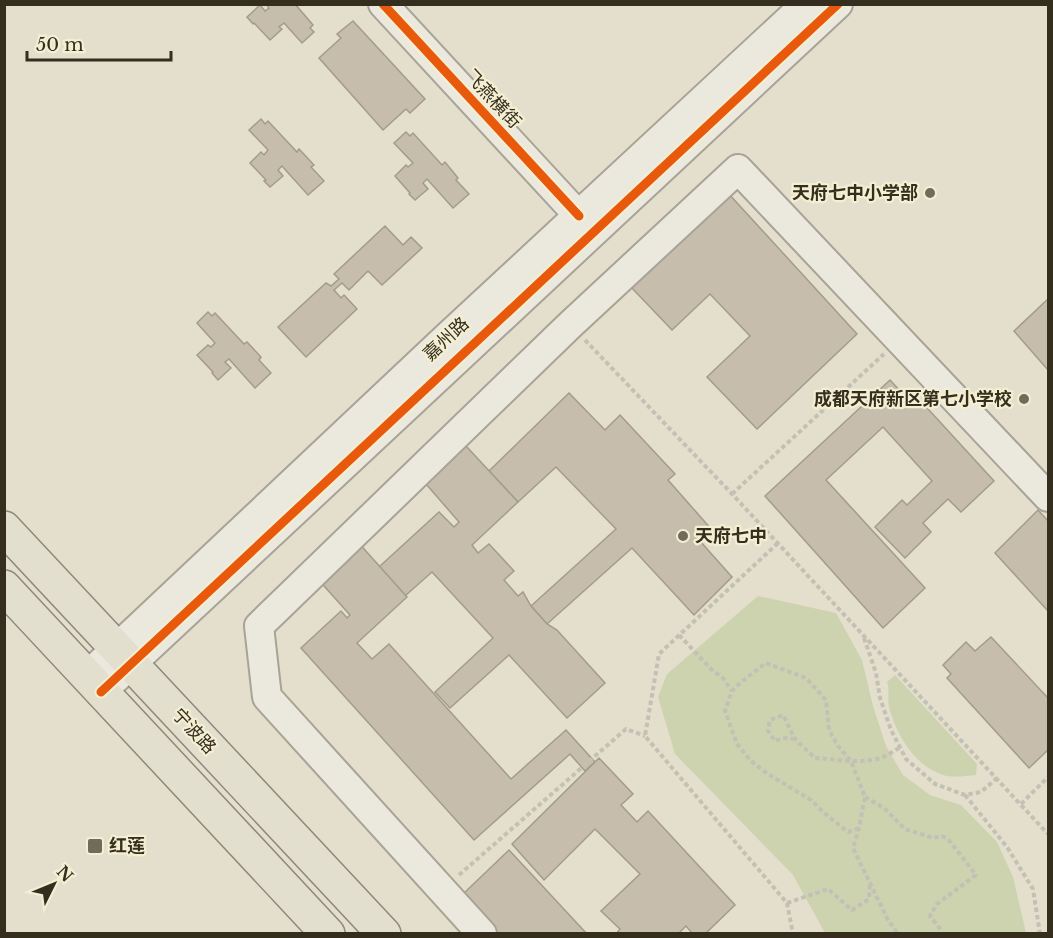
<svg xmlns="http://www.w3.org/2000/svg" width="1053" height="938" viewBox="0 0 1053 938" font-family="'Libre Baskerville','Noto Sans SC',serif">
	<style>
		.green { fill: #ced3af }
		.building { fill: #c6bdad; stroke: #a39b8c; stroke-width: 1.5 }
		.lines { fill: none; stroke-linecap: round; stroke-linejoin: round }
		.minor-casing { stroke: #a8a396; stroke-width: 32 }
		.major-casing { stroke: #8d897c; stroke-width: 36 }
		.path { stroke: #c3c0b5; stroke-width: 4; stroke-dasharray: 4.5 3; stroke-linecap: butt }
		.minor { stroke: #ebe9de; stroke-width: 28 }
		.major { stroke: #e2dfcf; stroke-width: 33 }
		.cycleway-casing { stroke: #f4eed2; stroke-width: 13 }
		.cycleway { stroke: #e8590c; stroke-width: 9 }
		.poi-dot { fill: #726b5b; stroke: #f4eed2; stroke-width: 2 }
		.labels { text-anchor: middle; stroke-width: 4.5; stroke-linejoin: round; paint-order: stroke }
		.street-label { font-size: 18px; fill: #352d1e; stroke: #f4eed2 }
		.poi-label { font-size: 18px; font-weight: bold; fill: #352d1e; stroke: #f4eed2; text-anchor: end }
	</style>
	<rect width="100%" height="100%" fill="#e3dfcc"/>
	<g class="green">
		<polygon points="758,596 836,613 862,660 873,706 886,746 903,775 930,795 961,805 997,842 1013,877 1026,933 825,933 793,875 675,754 658,697 667,674"/>
		<path d="M895,675L977,764L976,775C965,776 952,778 943,775C917,766 903,744 893,720C892,715 889,711 889,706C887,698 890,690 887,682Z"/>
	</g>
	<g class="building">
		<polygon points="266,4 295,4 313,25 310,28 314,32 302,43 284,23 279,27 282,29 270,40 254,23 253,24 247,17 260,5 265,11 269,8"/>
		<polygon points="353,21 425,99 410,113 406,109 383,130 319,58 341,38 337,34"/>
		<polygon points="261,119 265,124 268,121 297,152 299,149 314,165 311,167 324,181 308,195 282,166 278,170 283,176 270,187 264,181 266,180 250,163 261,152 264,155 268,150 249,130"/>
		<polygon points="406,132 410,136 413,133 442,165 445,162 458,178 456,180 469,194 453,208 427,179 423,183 428,189 415,200 409,194 410,193 395,176 406,165 408,167 413,163 394,143"/>
		<polygon points="728,193 857,334 757,429 707,377 750,336 710,294 672,330 630,286"/>
		<polygon points="385,226 403,245 411,237 422,248 382,285 368,271 349,290 342,283 334,290 341,298 344,295 357,309 306,357 278,327 326,283 331,286 339,279 334,274"/>
		<polygon points="1048,299 1048,370 1014,331"/>
		<polygon points="208,312 212,316 215,313 244,344 247,342 261,357 259,360 271,373 255,388 229,359 225,362 231,368 218,380 212,373 213,372 197,355 208,345 211,347 215,343 197,323"/>
		<polygon points="890,380 913,405 919,399 994,481 961,512 948,499 923,523 931,532 905,558 875,527 902,500 907,505 932,481 883,427 826,480 925,588 883,628 765,496"/>
		<polygon points="569,393 605,430 620,415 675,474 668,480 712,530 700,541 732,577 694,615 632,548 547,624 531,606 616,529 556,467 518,502 489,471"/>
		<polygon points="466,446 518,502 472,545 478,553 489,544 514,571 504,580 518,596 523,592 531,606 547,624 557,630 605,683 567,718 509,655 450,708 435,692 493,638 432,572 405,596 379,567 439,512 454,527 459,522 426,484"/>
		<polygon points="1038,510 1048,521 1048,611 995,553"/>
		<polygon points="356,540 407,597 357,643 372,659 389,644 511,779 566,730 595,762 585,771 570,754 474,840 301,648 341,611 347,618 350,615 316,577"/>
		<polygon points="991,637 1048,698 1048,750 1029,768 947,678 951,674 943,665 966,642 975,651"/>
		<polygon points="599,758 633,794 621,805 637,822 648,811 735,905 705,934 693,934 686,926 678,934 616,934 620,929 601,911 640,874 595,829 544,880 512,844"/>
		<polygon points="509,850 587,934 496,934 461,896"/>
	</g>
	<g class="lines">
		<defs>
			<g id="minor">
				<polyline points="383,4 579,216"/>
				<polyline points="87,676 446,338 806,4"/>
				<polyline points="101,692 838,4"/>
				<polyline points="482,934 267,697 259,626 570,325 738,169 1048,497"/>
			</g>
			<g id="major">
				<polyline points="4,528 384,934"/>
				<polyline points="4,587 328,934"/>
			</g>
		</defs>
		<use href="#minor" class="minor-casing"/>
		<use href="#major" class="major-casing"/>
		<g class="path">
			<polyline points="585,340 732,494 1048,834"/>
			<polyline points="732,494 884,354"/>
			<polyline points="778,543 659,654 645,736 787,903 793,934"/>
			<polyline points="679,635 712,670 723,678 732,691"/>
			<polyline points="864,638 876,673 880,698 891,730 906,759 935,784 965,795 981,792 997,778"/>
			<path d="M795,739L783,738L775,741L768,731L770,720L783,715C787,722 790,730 794,737C797,742 810,753 815,758C837,759 862,765 883,757C889,755 894,750 900,748"/>
			<polyline points="965,795 1007,847 1033,889 1040,934"/>
			<polyline points="865,797 884,808 905,829 933,838 942,836 948,839 976,875 937,904 930,916 941,930 942,934"/>
			<polyline points="1021,804 1048,777"/>
			<polyline points="859,828 848,832 823,812 811,800 768,774 751,761 737,744 725,711 732,691 740,683 766,663 806,678 826,700 829,730 838,746 851,761 865,797 859,828 853,848 887,918 898,934"/>
			<polyline points="459,875 626,729 645,736"/>
			<polyline points="787,903 828,889 852,910 869,899 870,883"/>
		</g>
		<use href="#minor" class="minor"/>
		<use href="#major" class="major"/>
		<defs>
			<g id="cycleway">
				<polyline points="383,4 579,216"/>
				<polyline points="101,692 838,4"/>
			</g>
		</defs>
		<use href="#cycleway" class="cycleway-casing"/>
		<use href="#cycleway" class="cycleway"/>
	</g>
	<g class="poi-dot">
		<circle cx="930" cy="193" r="6"/>
		<circle cx="1024" cy="399" r="6"/>
		<circle cx="683" cy="536" r="6"/>
		<rect x="87" y="838" width="16" height="16" rx="3"/>
	</g>
	<g class="labels">
		<g class="street-label">
			<text transform="translate(493 99) rotate(47)" y="6">飞燕横街</text>
			<text transform="translate(446 339) rotate(-43)" y="6">嘉州路</text>
			<text transform="translate(194 731) rotate(47)" y="6">宁波路</text>
		</g>
		<g class="poi-label">
			<text x="918" y="199">天府七中小学部</text>
			<text x="1012" y="405">成都天府新区第七小学校</text>
			<text x="695" y="542" text-anchor="start">天府七中</text>
			<text x="109" y="852" text-anchor="start">红莲</text>
		</g>
	</g>
	<rect width="1053" height="938" fill="none" stroke="#352d1e" stroke-width="12"/>
	<g transform="translate(54 884) rotate(47)" stroke="#f4eed2" stroke-width="4.5" paint-order="stroke">
	<path d="M0-4.5L10 22L0 15L-10 22Z" fill="#352d1e"/>
	<text y="-9" font-size="16" font-weight="bold" text-anchor="middle" fill="#352d1e">N</text>
	</g>
	<path d="M27 51v9h144v-9" fill="none" stroke="#352d1e" stroke-width="3"/>
	<text x="36" y="51" font-size="18" fill="#352d1e" stroke="#f4eed2" stroke-width="4.5" paint-order="stroke">50 m</text>
</svg>
